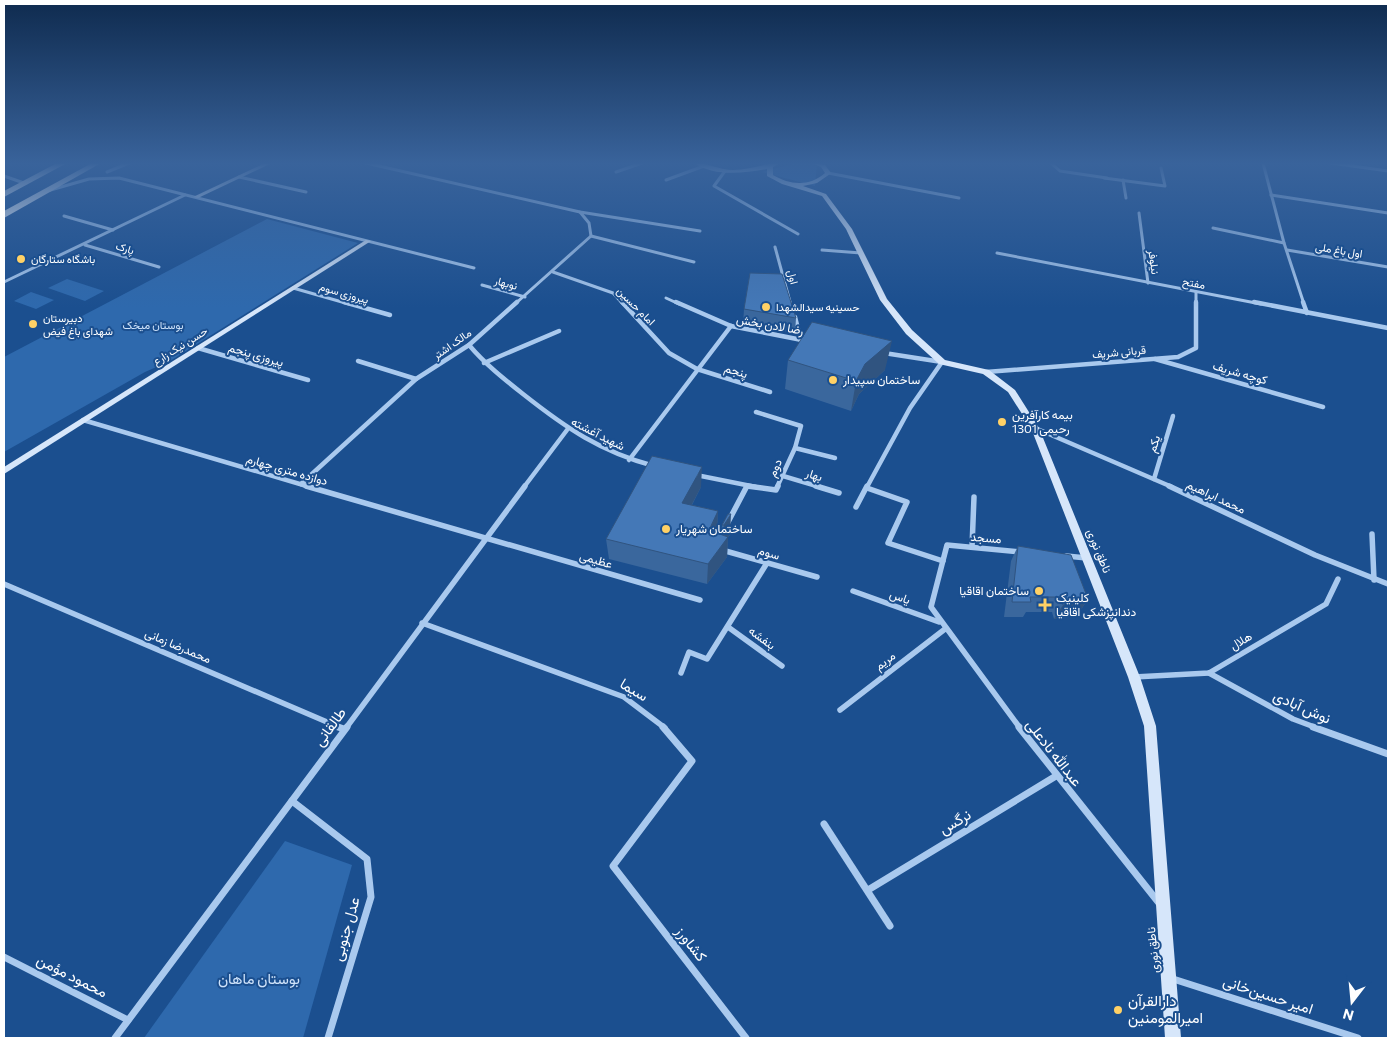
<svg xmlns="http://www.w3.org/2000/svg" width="1392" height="1042" viewBox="0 0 1392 1042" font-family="Commissioner,Vazirmatn,sans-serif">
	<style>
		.green { fill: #2e69ad }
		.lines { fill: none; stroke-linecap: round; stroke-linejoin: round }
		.street-far3 { stroke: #a9c9ee; stroke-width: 3 }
		.street-far2 { stroke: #a9c9ee; stroke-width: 4.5 }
		.street-far1 { stroke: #a9c9ee; stroke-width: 5.5 }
		.street { stroke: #a9c9ee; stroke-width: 7 }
		.secondary { fill: #d6e6fa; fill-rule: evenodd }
		.highway { fill: #fff; fill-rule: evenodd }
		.wall { fill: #3a679d }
		.shaded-wall { fill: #305480 }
		.building { fill: #4478b7; stroke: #305480 }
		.poi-dot { fill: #ffd166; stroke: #1b4f8f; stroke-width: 2 }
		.labels { text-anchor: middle; stroke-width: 4; stroke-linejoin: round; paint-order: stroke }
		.far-street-label { font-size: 11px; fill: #fff; stroke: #1b4f8f }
		.far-poi-label { font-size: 11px; fill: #fff; stroke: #1b4f8f; text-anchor: start }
		.far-park-label { font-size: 11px; fill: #cfe3fa; stroke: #1b4f8f }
		.street-label { font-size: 12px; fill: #fff; stroke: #1b4f8f }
		.poi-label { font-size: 12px; fill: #fff; stroke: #1b4f8f; text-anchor: start }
		.near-street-label { font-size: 15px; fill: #fff; stroke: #1b4f8f }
		.near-park-label { font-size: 15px; fill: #cfe3fa; stroke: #1b4f8f }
		.near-poi-label { font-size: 15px; fill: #fff; stroke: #1b4f8f; text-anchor: start }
	</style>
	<rect width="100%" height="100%" fill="#1b4f8f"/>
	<g class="green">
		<polygon points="796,163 817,163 815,186 762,172"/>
		<polygon points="267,219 358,243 170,361 145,372 4,452 4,357"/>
		<polygon points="67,279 104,291 85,301 48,288"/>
		<polygon points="31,292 54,300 36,309 14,301"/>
		<polygon points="285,841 352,865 303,1038 144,1038"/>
	</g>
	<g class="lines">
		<g class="street-far3">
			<polyline points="366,163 580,212 700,231"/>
			<polyline points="1051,163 1060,171 1107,178"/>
			<polyline points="1263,163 1284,243 1304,304"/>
			<polyline points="1331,163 1388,171"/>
			<polyline points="725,171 714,186 798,234"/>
			<polyline points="107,172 129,163"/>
			<polyline points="616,172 642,163"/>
			<polyline points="828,173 959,198"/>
			<polyline points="4,176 24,183"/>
			<polyline points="239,177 306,192"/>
			<polyline points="1104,178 1165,186 1161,168"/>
			<polyline points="666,180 704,166"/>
			<polyline points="1123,180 1126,198"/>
			<polyline points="47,191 89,179 119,178 474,268"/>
			<polyline points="1271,195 1388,213"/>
			<polyline points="1139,213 1148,283"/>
			<polyline points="64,216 113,230"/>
			<polyline points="1213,228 1284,243"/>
			<polyline points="591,236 694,262"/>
			<polyline points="85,245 159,267"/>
			<polyline points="775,247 790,302"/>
			<polyline points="822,250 861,253"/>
			<polyline points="1287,250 1388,267"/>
			<polyline points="997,253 1261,304"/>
			<polyline points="553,272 613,293 623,304"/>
			<polyline points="4,282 185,195"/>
			<polyline points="482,285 525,297"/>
			<polyline points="293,288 349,304"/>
			<polyline points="1196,292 1196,304"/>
			<polyline points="666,298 679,304"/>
			<polyline points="515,304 591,236 589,223 580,212"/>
		</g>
		<g class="street-far2">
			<polyline points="344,302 390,315"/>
			<polyline points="622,302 669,353 697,369 770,392"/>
			<polyline points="676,302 731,326 807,341"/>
			<polyline points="1254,302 1388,328"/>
			<polyline points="1303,302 1307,313"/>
			<polyline points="795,317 801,341"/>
			<path d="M469,345C485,364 504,379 523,394C566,428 601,452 654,466"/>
			<polyline points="198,348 308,380"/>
			<polyline points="1155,359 1323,407"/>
			<polyline points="358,361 416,379"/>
			<polyline points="484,363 559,331"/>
			<polyline points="986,372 1178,357 1196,348 1196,302"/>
			<polyline points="756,412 801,426 795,448 777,487"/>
			<polyline points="83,420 310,487"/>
			<polyline points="1035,428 1172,487"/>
			<polyline points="795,448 835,458"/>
			<polyline points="629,460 731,326"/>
			<polyline points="696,475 756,487"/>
			<polyline points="783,476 820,487"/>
			<polyline points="1154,479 1173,416"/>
			<polyline points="301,484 416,379 469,345 517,302"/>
			<polyline points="524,487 567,430"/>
			<polyline points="867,487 910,408 942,362 884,353"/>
		</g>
		<g class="street-far1">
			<polyline points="306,486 700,600"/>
			<polyline points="747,486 776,490 778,486"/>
			<polyline points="816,486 839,493"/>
			<polyline points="1169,486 1315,555 1388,584"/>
			<polyline points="867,488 907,502 888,543 943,561"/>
			<polyline points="856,507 867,486"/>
			<polyline points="727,524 747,486"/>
			<polyline points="1372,534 1374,580"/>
			<polyline points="972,547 974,497"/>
			<polyline points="722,550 817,577"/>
			<polyline points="1066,556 1087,558"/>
			<polyline points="4,584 341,728"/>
			<polyline points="853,591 939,622"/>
			<polyline points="422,623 624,697 665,728"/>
			<polyline points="728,627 782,666"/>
			<polyline points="681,673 689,652 707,659 767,563"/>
			<polyline points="1209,673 1293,719 1317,728"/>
			<polyline points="1134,677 1209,673 1326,604 1338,579"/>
			<polyline points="840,710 945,629"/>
			<polyline points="346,728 525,486"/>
			<polyline points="1020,728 931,607 947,545 1020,552"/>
		</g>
		<g class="street">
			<polyline points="338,727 344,729"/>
			<polyline points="663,727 692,761 613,866 746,1038"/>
			<polyline points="1019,727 1159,903"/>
			<polyline points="1313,727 1388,754"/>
			<polyline points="292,801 367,859 371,897 328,1038"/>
			<polyline points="824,824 890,926"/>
			<polyline points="868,890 1056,776"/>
			<polyline points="4,957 128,1020"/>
			<polyline points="1170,978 1358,1038"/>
			<polyline points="115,1038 347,727"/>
		</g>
		<g class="secondary">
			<polygon points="265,163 272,163 198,198 193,197"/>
			<path d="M694,163C705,162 720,170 733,170C749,170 765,163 780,163L773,167V175C790,185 809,187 825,173L821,167L812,163L825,165L831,173L830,174L817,183L803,186L826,194L852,229L887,299L912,330L945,360L989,370L1015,390L1039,428L1140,677L1156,726L1181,1038H1165L1144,726L1128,677L1031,428L1008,392L983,374L939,364L906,334L880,300L846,229L822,196L782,184L767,176V169C744,173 715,177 694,163Z"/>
			<polygon points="366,240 371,241 4,474 4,467"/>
		</g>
		<g class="highway">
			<polygon points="57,163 67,163 4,197 4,191"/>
			<polygon points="92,163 101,163 4,218 4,211"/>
		</g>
	</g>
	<g class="wall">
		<polygon points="744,309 796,318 795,333 743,324"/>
		<polygon points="788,360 885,370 859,394 851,411 785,389"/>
		<polygon points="701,487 692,505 718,511 717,533 721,534 722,525 728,514 730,535 728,537 727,557 707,584 609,559 606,539"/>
		<polygon points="1018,546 1088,599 1078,614 1054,619 1052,612 1026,612 1023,617 1004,617 1011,561"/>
	</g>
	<g class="shaded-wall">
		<polygon points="892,341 885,370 859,394 851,411 856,381 865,364"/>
		<polygon points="702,467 701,487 682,523 682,503"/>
		<polygon points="718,511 717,532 709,548 710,528"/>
		<polygon points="731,514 730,535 728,537 727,557 707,584 708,564 723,544 724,525"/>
		<polygon points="1088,599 1078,614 1054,619 1063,605"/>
	</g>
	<g class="building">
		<polygon points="750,273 782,274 796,318 744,309"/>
		<polygon points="812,322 892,341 865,364 856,381 788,360"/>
		<polygon points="652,456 702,467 682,503 718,511 710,528 711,531 728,537 708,564 606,539"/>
		<polygon points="728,514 731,514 724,525 722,525"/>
		<polygon points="1018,546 1071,555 1088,599 1063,605 1060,597 1030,597 1031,602 1012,602"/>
	</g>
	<linearGradient id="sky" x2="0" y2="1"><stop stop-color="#0f2b4f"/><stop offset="0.53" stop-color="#39639b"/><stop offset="1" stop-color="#39639b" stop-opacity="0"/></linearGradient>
	<rect width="1392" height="308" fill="url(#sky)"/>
	<g class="poi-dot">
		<circle cx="21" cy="259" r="5"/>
		<circle cx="766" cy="307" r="5"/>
		<circle cx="33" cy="324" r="5"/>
		<circle cx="833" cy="380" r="5"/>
		<circle cx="1002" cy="422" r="5"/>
		<circle cx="666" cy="529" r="5"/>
		<circle cx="1039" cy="591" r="5"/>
		<path d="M1042.5 597.5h5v5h5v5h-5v5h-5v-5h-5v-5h5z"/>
		<circle cx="1118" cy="1010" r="5"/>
	</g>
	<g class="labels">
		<g class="far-street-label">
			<text transform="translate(125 248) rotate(17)" y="4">پارک</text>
			<text transform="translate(1339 250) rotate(9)" y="4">اول باغ ملی</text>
			<text transform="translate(1154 262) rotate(82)" y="4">نیلوفر</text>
			<text transform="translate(793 277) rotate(75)" y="4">اول</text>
			<text transform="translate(506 283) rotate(15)" y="4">نوبهار</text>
			<text transform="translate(1194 283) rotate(11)" y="4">مفتح</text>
			<text transform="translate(344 293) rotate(16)" y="4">پیروزی سوم</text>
			<text transform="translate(636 306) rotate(45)" y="4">امام حسین</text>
			<text transform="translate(452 344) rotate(-35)" y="4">مالک اشتر</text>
			<text transform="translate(180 346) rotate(-32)" y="4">حسن نیک زارع</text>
			<text transform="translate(1119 352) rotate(-5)" y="4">قربانی شریف</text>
		</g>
		<g class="far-poi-label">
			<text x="31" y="263">باشگاه ستارگان</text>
			<text x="776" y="311">حسینیه سیدالشهدا</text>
			<text x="43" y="322">دبیرستان<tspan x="43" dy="13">شهدای باغ فیض</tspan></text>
		</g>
		<g class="far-park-label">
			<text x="153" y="329">بوستان میخک</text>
		</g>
		<g class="street-label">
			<text transform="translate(770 325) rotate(10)" y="4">رضا لادن بخش</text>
			<text transform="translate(256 355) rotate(16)" y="4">پیروزی پنجم</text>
			<text transform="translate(736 371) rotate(17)" y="4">پنجم</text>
			<text transform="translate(1240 373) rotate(16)" y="4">کوچه شریف</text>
			<text transform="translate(598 434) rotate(27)" y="4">شهید آغشته</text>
			<text transform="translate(1154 444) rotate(-73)" y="4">یکم</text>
			<text transform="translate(775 468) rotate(-66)" y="4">دوم</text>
			<text transform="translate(287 470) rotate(16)" y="4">دوازده متری چهارم</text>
			<text transform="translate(814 475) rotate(18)" y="4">بهار</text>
			<text transform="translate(1216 497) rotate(25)" y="4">محمد ابراهیم</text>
			<text transform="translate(986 538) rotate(5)" y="4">مسجد</text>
			<text transform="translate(1099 551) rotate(68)" y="4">ناطق نوری</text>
			<text transform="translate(769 553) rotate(16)" y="4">سوم</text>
			<text transform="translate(596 560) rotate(16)" y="4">عظیمی</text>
			<text transform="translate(900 597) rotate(20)" y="4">یاس</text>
			<text transform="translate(762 638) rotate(37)" y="4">بنفشه</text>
			<text transform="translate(1241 641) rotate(-30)" y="4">هلال</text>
			<text transform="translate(178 646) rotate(23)" y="4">محمدرضا زمانی</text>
			<text transform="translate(885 661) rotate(-38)" y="4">مریم</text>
			<text transform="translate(1153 950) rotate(-95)" y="4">ناطق نوری</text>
		</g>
		<g class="poi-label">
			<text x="843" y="384">ساختمان سپیدار</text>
			<text x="1012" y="419">بیمه کارآفرین<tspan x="1012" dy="14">1301 رحیمی</tspan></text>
			<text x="676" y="533">ساختمان شهریار</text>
			<text x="1029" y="595" text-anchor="end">ساختمان اقاقیا</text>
			<text x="1056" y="602">کلینیک<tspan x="1056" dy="14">دندانپزشکی اقاقیا</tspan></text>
		</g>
		<g class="near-street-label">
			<text transform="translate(634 690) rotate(31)" y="5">سیما</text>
			<text transform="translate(1302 707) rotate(24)" y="5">نوش آبادی</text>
			<text transform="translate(330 727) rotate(-54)" y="5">طالقانی</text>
			<text transform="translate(1054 753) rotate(52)" y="5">عبدالله نادعلی</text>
			<text transform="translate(955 822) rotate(-31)" y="5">نرگس</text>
			<text transform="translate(346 929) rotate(-74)" y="5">عدل جنوبی</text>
			<text transform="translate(691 944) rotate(52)" y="5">کشاورز</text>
			<text transform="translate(72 976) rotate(27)" y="5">محمود مؤمن</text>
			<text transform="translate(1268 995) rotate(18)" y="5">امیر حسین‌خانی</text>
		</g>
		<g class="near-park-label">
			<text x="259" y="984">بوستان ماهان</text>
		</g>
		<g class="near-poi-label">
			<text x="1128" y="1006">دارالقرآن<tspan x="1128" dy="17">امیرالمومنین</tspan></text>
		</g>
	</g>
	<rect width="1392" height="1042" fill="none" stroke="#ffffff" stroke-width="10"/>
	<g transform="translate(1352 1002) rotate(196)" stroke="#1b4f8f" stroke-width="4" paint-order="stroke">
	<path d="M0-4L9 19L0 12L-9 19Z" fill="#ffffff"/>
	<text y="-8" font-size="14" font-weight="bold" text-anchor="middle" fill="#ffffff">N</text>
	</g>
</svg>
